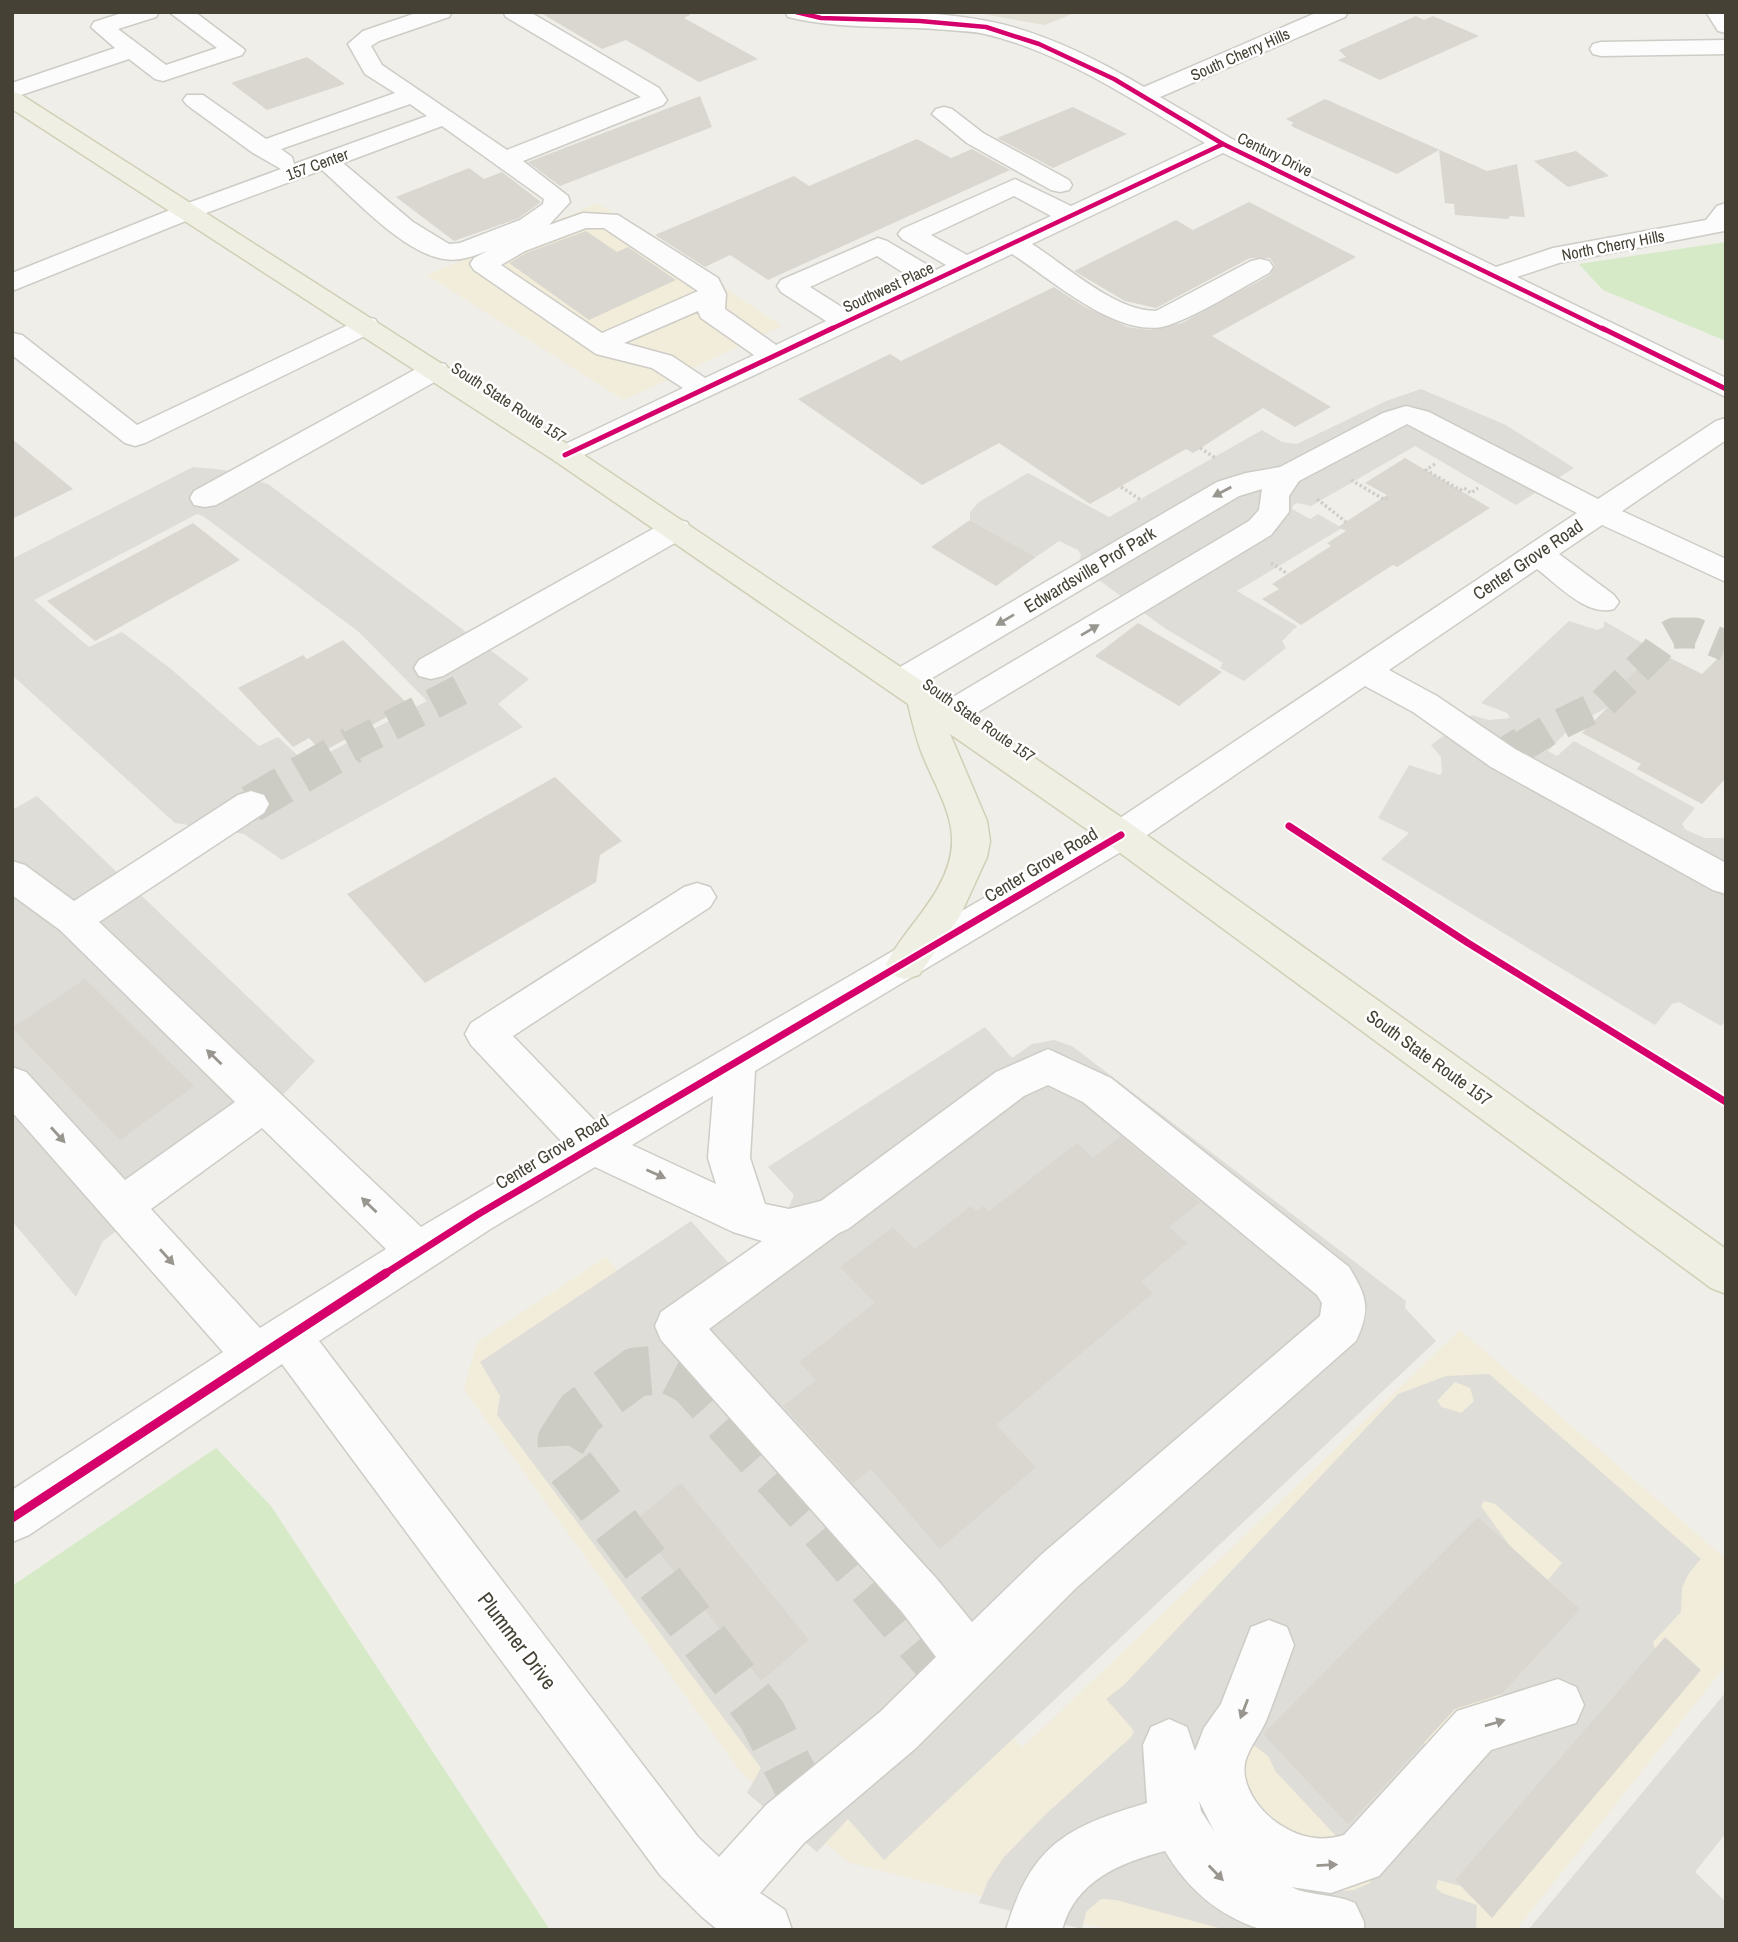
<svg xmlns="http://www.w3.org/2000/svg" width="1738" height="1942" viewBox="0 0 1738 1942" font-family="'Archivo Narrow',sans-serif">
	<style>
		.residential { fill: #e3e1d5 }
		.commercial { fill: #f2edda }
		.green { fill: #d6eac8 }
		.parking { fill: #deddd8; fill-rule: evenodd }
		.building { fill: #d9d7d0 }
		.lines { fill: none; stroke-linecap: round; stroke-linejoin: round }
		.minor-tunnel-far2 { stroke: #cdccc4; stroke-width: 31; stroke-dasharray: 31 16; stroke-linecap: butt }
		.minor-tunnel-far1 { stroke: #cdccc4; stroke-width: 38; stroke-dasharray: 38 19; stroke-linecap: butt }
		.minor-tunnel { stroke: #cdccc4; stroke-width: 49; stroke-dasharray: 49 24; stroke-linecap: butt }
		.minor-casing { stroke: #cdccc6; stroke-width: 3 }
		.major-casing { stroke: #d1cfb6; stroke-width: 3 }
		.path { stroke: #d0ceca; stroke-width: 3.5; stroke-dasharray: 2.5 2.5; stroke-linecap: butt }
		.minor { fill: #fdfcfc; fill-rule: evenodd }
		.major { fill: #f0efe3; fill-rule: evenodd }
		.cycleway-far3-casing { stroke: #fff; stroke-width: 7 }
		.cycleway-far2-casing { stroke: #fff; stroke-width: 9 }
		.cycleway-far1-casing { stroke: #fff; stroke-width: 11 }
		.cycleway-casing { stroke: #fff; stroke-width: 13 }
		.cycleway-far3 { stroke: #d6006c; stroke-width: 4.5 }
		.cycleway-far2 { stroke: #d6006c; stroke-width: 5 }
		.cycleway-far1 { stroke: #d6006c; stroke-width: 7 }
		.cycleway { stroke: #d6006c; stroke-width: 9 }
		.oneway { fill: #98968f }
		.labels { text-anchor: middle; stroke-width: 5; stroke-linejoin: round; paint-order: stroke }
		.far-street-label { font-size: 16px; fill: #454235; stroke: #fff }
		.street-label { font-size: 18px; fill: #454235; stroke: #fff }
		.near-street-label { font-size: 21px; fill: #454235; stroke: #fff }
	</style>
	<rect width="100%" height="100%" fill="#efeee8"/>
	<polygon class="residential" points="971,12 1077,12 1045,25"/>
	<g class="commercial">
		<polygon points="598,203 782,326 624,400 427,275"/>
		<polygon points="606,1257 1022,1748 1460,1330 1726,1559 1726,1665 1516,1930 1111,1930 848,1862 740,1771 464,1389 477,1342"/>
	</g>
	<g class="green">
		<polygon points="1726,242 1726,341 1603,290 1579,264"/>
		<polygon points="216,1448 271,1506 550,1930 12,1930 12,1586"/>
	</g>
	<g class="parking">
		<polygon points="1421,389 1506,425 1574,468 1516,505 1415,446 1311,506 1298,503 1293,505 1292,509 1310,519 1318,514 1342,528 1237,591 1297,626 1282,641 1286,648 1244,681 1220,668 1223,663 1166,629 1078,565 1081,555 1078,550 1059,541 1036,557 970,520 970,512 979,502 1028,473 1109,517 1262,430 1282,442 1297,444 1386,401"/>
		<path d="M193,467L225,470L268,484L529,679L498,704L523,727L282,860L244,834L175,823L12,675V559ZM197,514L203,516L359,632L427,701L307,764L278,737L259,746L171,669L122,632L89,647L34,600Z"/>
		<polygon points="1569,621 1597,630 1604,627 1604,621 1656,651 1609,696 1615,700 1608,707 1572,726 1548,751 1557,756 1574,741 1695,808 1682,824 1686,830 1705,838 1726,838 1726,1020 1721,1026 1679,1002 1672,1004 1655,1025 1381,859 1409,833 1378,818 1409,765 1440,775 1442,772 1441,757 1431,745 1472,715 1488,720 1510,718 1507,713 1481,703"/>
		<polygon points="37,796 315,1061 240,1140 103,1241 76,1297 12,1221 12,810"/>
		<polygon points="985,1027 1012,1058 1032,1044 1054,1040 1072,1046 1406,1301 1405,1308 1436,1341 884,1860 848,1819 817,1852 747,1793 761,1768 497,1415 500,1396 480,1362 691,1221 734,1269 772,1247 794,1195 768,1167"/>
		<path d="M1489,1374L1701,1559L1689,1573L1682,1588L1681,1612L1653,1642L1655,1650L1461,1886L1438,1880L1436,1888L1442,1893L1477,1905L1476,1930H1226L1116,1900L1101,1899L1086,1912L1082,1929L979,1903L988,1881L1003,1858L1045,1815L1131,1737L1134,1732L1130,1726L1106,1699L1124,1685L1398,1394L1446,1376ZM1455,1382L1470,1388L1474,1401L1461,1413L1442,1407L1437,1401ZM1484,1501L1495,1504L1562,1563L1548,1580L1579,1609L1442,1760L1423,1742L1348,1825L1264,1734L1510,1546L1481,1506ZM1252,1744L1268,1756L1276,1772L1337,1837L1296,1847L1233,1782ZM1373,1876L1370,1883L1354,1890L1325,1892L1298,1888Z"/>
		<polygon points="1726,1692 1726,1833 1695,1872 1726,1902 1726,1930 1528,1930"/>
	</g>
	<g class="building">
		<polygon points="539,12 689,12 690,15 684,18 758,59 699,82 626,40 602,49"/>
		<polygon points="1416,16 1424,20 1433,16 1479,36 1380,80 1338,60 1346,57 1339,50"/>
		<polygon points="307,57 345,84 267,110 231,83"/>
		<polygon points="700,96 712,127 560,186 528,162"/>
		<polygon points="1325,99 1487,171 1517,164 1525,217 1510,216 1508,219 1455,215 1454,204 1445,203 1439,150 1397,174 1293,127 1291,125 1294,123 1286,119"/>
		<polygon points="1073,107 1127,134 1053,168 997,138"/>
		<polygon points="917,139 951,158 972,149 1010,170 768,280 730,255 705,267 655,235 794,176 809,186"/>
		<polygon points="1576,151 1609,176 1568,187 1534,161"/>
		<polygon points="469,168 484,179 502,172 541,202 519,218 454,241 396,197"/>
		<polygon points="1249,202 1356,257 1212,336 1331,407 1295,427 1263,408 1193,453 1186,449 1090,504 999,443 922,485 798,399 890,354 901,361 1054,287 1085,307 1128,327 1150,330 1182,323 1270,275 1275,266 1270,258 1250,258 1156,308 1125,301 1074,271 1176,220 1193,230"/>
		<polygon points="586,231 617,252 628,247 676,280 589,320 509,263 526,253"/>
		<polygon points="12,439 73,489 12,519"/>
		<polygon points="1405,458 1490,508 1397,567 1393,565 1377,575 1301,625 1262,599 1279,589 1272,584 1331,546 1327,543 1346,531 1338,527 1387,495 1365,483"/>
		<polygon points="970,520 1036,557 996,586 931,547"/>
		<polygon points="193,523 240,560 95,641 47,601"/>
		<polygon points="1138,623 1222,672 1179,706 1095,656"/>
		<polygon points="343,640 409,705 322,752 309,738 293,747 238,688 303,655 307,659"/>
		<polygon points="1726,650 1726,778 1702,804 1637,769 1641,764 1582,733 1615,700 1609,696 1656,651 1702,674"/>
		<polygon points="555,777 622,841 600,855 596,882 425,983 347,894"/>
		<polygon points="85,979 194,1086 120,1140 12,1028"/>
		<polygon points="1121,1136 1200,1202 1169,1227 1187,1243 1141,1282 1153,1293 996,1425 1036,1467 940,1549 871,1469 853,1483 783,1406 816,1380 799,1362 875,1303 840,1267 893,1227 915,1249 971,1206 976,1211 984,1206 989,1211 1077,1143 1093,1158"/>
		<polygon points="681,1483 809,1640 761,1681 634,1521"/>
		<polygon points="1478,1517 1580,1609 1502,1694 1455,1709 1348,1825 1263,1734"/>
		<polygon points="1665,1637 1701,1670 1492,1918 1455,1880"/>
	</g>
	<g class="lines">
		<g class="minor-tunnel-far2">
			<polyline points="349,747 460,690"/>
			<polyline points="1521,747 1552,728 1602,704 1656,651 1665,638 1674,633 1695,633 1726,646"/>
		</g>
		<g class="minor-tunnel-far1">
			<polyline points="1503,758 1524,745"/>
			<polyline points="251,804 352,745"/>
		</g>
		<polyline class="minor-tunnel" points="808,1805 762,1715 563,1457 562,1441 580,1413 636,1372 669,1369 692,1381 816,1519 951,1678"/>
		<defs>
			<g id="minor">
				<polygon points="125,12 159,12 156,17 118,29 166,65 217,48 169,12 195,12 245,50 242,55 163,81 155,79 129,59 12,98 12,83 115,48 91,27 94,22"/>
				<path d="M419,12H452L449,17L379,41L371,46L382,65L507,150L641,97L506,17L503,12H530L659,88L667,100L663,105L523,161L568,196L570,202L549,225L583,213L618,215L718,278L726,294L725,309L776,345L826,321L781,292L777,286L781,280L878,238L887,241L936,270L946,265L902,239L898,234L902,229L1015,179L1071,206L1205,143C1136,102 1065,53 985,34C973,31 960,31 948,30C895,25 840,30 788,17L785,12C851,12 922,8 987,21C1041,31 1097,59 1144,87L1318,12H1348L1345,17L1160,97L1232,139L1496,267L1553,248L1706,220L1717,206L1726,203L1724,231L1559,263L1517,277L1726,378V397L1223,153L1032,244C1067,266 1114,311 1156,311L1251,261L1260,259L1269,261L1273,267L1269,273C1239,289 1201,314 1169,325C1120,342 1050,278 1012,254L565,464L555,461L550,455L555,449L683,388L652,368L596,354L474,270L470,264L474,258L487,251C474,256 458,262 444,259C403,253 354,198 322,170L198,216L12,291V273L180,206L281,169L253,153L187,105L183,100L187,95H203L266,139L395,93L365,74L348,44L363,31ZM410,104L427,116L294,164L292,157L281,149ZM442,126L544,199L543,204L520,220L460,243L449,244L413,222L343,163ZM1014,196L1051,216L967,255L931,235ZM586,228H604L698,291L602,333L501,265L525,251ZM877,256L915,280L848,311L810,287ZM698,311L701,318L754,355L705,378L672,356L624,343Z"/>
				<polygon points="1706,12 1726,12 1726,33 1718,31"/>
				<polygon points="1726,40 1726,54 1601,56 1593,54 1590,49 1593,44 1601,42"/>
				<polygon points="944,107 952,109 983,133 1069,180 1072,185 1069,190 1060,192 1051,190 967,143 932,114 936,109"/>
				<polygon points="365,317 375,319 379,325 375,331 145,443 135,446 125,443 12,355 12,333 22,335 137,425"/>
				<polygon points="435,362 445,364 449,370 445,376 216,505 205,507 194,505 190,498 194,491 425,364"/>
				<path d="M1406,406L1429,412L1598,499L1716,421L1726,418V440L1622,511L1726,559V582L1602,525L1559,554L1614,595L1619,602L1614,609C1587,617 1558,585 1537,569L1389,670L1437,696L1515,749L1726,863V894L1713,890L1491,767L1413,712L1365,686L1134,844L755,1071L750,1158L765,1204L789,1209L821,1201L996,1072L1048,1049L1111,1078L1349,1267C1367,1297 1371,1308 1356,1341L1076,1588L916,1748L804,1843L760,1893L785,1910L792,1930H718L701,1916L660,1875L282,1364L29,1535L12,1542V1490L223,1352L12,1112V1067L26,1072L125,1180L235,1102L60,930L12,895V861L25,865L74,901L238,795L251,791L264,795L269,804L264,813L99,922L421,1227L563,1143L471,1045L465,1034L471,1023L684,887L697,883L710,887L716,897L710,907L513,1036L597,1123L1108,826L1577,513L1407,424L1299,481L1289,496V512L1271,535L960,723L948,727L936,723L931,715L936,707L1249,521L1259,510L1262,489L1239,496L912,690L900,693L888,690L883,682L888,674L1217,482L1246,473L1280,467L1383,413ZM1048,1085L1083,1102L1317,1295L1322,1303L1320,1316L1042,1554L972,1622L936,1578L709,1329L839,1233L848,1229L1024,1096ZM713,1096L708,1158L716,1184L632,1145ZM262,1128L386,1249L260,1328L151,1209ZM595,1167L733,1232L762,1241L661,1312L655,1326L661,1340L902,1612L936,1657L880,1712L766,1805L719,1857L698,1837L319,1341L492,1228Z"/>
				<polygon points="676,519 687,522 691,529 687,536 443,676 431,679 419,676 414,668 419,660 665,522"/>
				<path d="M1269,1620L1287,1627L1294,1645C1285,1670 1276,1696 1266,1721C1261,1733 1253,1742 1248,1754C1235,1781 1260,1813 1282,1826C1301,1838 1322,1842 1344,1835L1457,1711L1558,1679L1576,1687L1584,1705L1576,1723L1491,1750L1379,1876L1331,1893L1291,1887C1312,1897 1333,1893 1355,1903L1364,1922V1930C1341,1930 1277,1935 1260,1929C1217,1915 1187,1888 1165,1851C1119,1863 1075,1881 1062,1930H1006C1031,1846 1065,1827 1147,1803L1143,1745L1151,1727L1169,1719L1187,1727L1195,1751L1204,1728L1221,1704L1251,1627ZM1199,1801L1214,1831L1201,1811Z"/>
			</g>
			<path id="major" d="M12,92L20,94L575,449L935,690L1134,826L1726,1249V1294L1711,1288L1108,844L950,734L987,821L990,841L987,857L960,916L919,975L905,979L891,975L886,964C900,937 923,915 938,888C968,835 944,806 923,756C916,739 912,721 908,704L555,461L12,109Z"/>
		</defs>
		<use href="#minor" class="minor-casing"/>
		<use href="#major" class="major-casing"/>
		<g class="path">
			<polyline points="1200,448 1217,459"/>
			<polyline points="1435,464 1426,470 1460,490 1464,488 1471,493 1478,488"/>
			<polyline points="1351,480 1385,500 1389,497"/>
			<polyline points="1121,487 1141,500"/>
			<polyline points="1317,499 1346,522"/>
			<polyline points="1271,563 1288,574"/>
		</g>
		<use href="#minor" class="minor"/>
		<use href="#major" class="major"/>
		<defs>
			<g id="cycleway-far3">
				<polyline points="796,12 821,18 920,21 986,27 1039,44 1114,79 1223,144 1605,330"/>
				<polyline points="829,330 1223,144"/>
			</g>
			<g id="cycleway-far2">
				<polyline points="1602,328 1726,389"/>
				<polyline points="565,455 833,328"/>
			</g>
			<g id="cycleway-far1">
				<polyline points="1289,826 1468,943 1726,1102"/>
				<polyline points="383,1275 477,1215 1121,835"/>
			</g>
			<polyline id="cycleway" points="12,1518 386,1273"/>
		</defs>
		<use href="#cycleway-far3" class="cycleway-far3-casing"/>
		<use href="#cycleway-far2" class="cycleway-far2-casing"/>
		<use href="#cycleway-far1" class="cycleway-far1-casing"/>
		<use href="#cycleway" class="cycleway-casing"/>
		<use href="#cycleway-far3" class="cycleway-far3"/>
		<use href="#cycleway-far2" class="cycleway-far2"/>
		<use href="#cycleway-far1" class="cycleway-far1"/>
		<use href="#cycleway" class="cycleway"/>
	</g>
	<defs><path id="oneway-solid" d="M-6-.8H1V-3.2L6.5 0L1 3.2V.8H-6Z" transform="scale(1.75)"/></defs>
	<g class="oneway">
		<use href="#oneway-solid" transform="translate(1222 492) rotate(152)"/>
		<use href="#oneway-solid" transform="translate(1005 620) rotate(149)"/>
		<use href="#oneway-solid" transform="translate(1090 630) rotate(-31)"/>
		<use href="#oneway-solid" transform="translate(214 1057) rotate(-136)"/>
		<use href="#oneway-solid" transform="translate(58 1135) rotate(48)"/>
		<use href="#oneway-solid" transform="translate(656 1174) rotate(24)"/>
		<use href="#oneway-solid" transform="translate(369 1205) rotate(-136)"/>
		<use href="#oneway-solid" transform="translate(167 1257) rotate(48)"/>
		<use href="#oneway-solid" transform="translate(1244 1709) rotate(111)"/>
		<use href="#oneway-solid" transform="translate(1495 1723) rotate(-16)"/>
		<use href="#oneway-solid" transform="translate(1327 1865) rotate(-3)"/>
		<use href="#oneway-solid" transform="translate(1216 1873) rotate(46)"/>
	</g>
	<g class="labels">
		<g class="far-street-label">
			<text transform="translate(1240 54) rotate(-24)" y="6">South Cherry Hills</text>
			<text transform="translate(1275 154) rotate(26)" y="6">Century Drive</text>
			<text transform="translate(317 164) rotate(-20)" y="6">157 Center</text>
			<text transform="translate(1613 245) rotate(-11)" y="6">North Cherry Hills</text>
			<text transform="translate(888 287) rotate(-25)" y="6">Southwest Place</text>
			<text transform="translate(509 402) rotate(33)" y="6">South State Route 157</text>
			<text transform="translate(979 720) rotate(35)" y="6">South State Route 157</text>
		</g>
		<g class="street-label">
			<text transform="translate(1528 560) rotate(-34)" y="6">Center Grove Road</text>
			<text transform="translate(1090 570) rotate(-31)" y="6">Edwardsville Prof Park</text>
			<text transform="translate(1041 865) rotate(-31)" y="6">Center Grove Road</text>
			<text transform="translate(1429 1058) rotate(36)" y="6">South State Route 157</text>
			<text transform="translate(552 1152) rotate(-31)" y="6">Center Grove Road</text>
		</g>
		<g class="near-street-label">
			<text transform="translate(517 1641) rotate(53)" y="7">Plummer Drive</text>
		</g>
	</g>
	<rect width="1738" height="1942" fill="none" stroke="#454235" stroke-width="28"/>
</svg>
